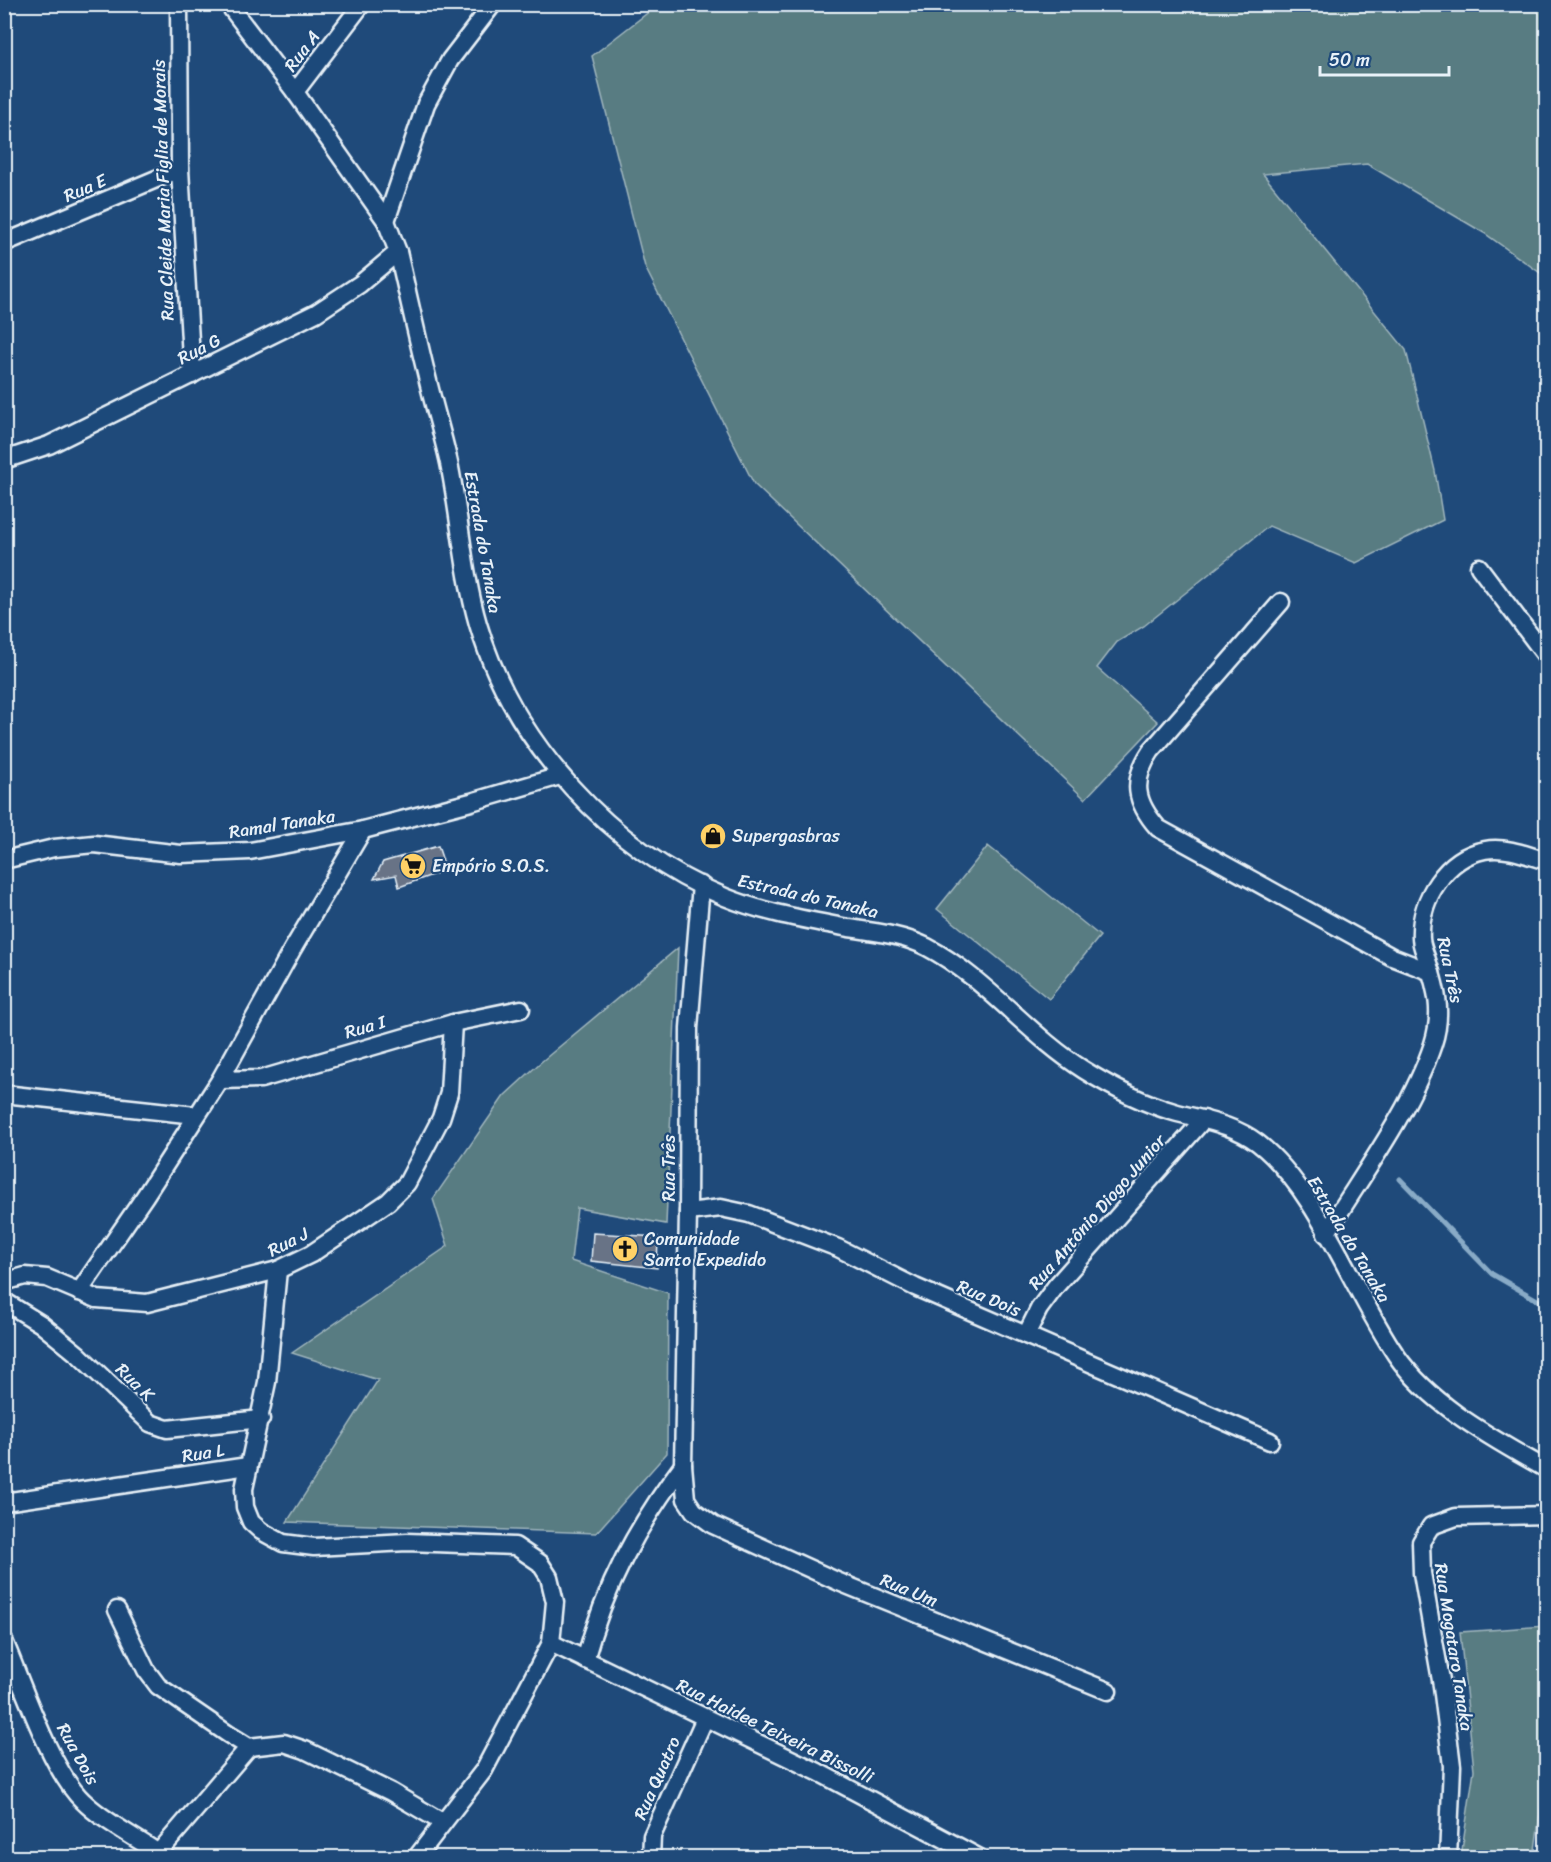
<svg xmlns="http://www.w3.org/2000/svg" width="1551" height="1862" viewBox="0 0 1551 1862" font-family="Sriracha,sans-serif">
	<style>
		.green { fill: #597c82; stroke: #a0b6bd; stroke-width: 1.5 }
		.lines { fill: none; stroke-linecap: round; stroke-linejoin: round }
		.stream { stroke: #89abc7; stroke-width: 5 }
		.building { fill: #677386; stroke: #e8f1f8; stroke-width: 1.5 }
		.minor-casing { stroke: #e8f1f8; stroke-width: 21 }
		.minor { stroke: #1f4a7a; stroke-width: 16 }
		.labels { text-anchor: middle; stroke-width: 4.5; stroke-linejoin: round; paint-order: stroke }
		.street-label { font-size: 18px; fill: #e8f1f8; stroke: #1f4a7a }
		.poi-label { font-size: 18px; fill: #e8f1f8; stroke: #1f4a7a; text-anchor: start }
	</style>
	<rect width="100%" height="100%" fill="#1f4a7a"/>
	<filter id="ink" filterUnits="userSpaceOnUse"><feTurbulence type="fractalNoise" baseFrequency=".0167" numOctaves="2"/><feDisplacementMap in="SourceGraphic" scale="12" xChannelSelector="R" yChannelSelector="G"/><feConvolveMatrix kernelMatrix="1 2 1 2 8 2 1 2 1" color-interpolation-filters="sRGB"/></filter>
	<g filter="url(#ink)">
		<g class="green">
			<polygon points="659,4 1546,5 1546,277 1484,233 1367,164 1263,174 1406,350 1435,471 1443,520 1356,563 1269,526 1144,626 1117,642 1097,668 1158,722 1085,799 754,484 645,267 592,56"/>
			<polygon points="988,846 1100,936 1049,999 937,909"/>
			<polygon points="678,948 666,1224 577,1208 571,1261 668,1293 667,1453 596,1533 287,1522 378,1380 292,1353 448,1246 433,1199 504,1096 541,1062"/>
			<polygon points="1546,1626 1546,1787 1543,1791 1534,1857 1461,1857 1474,1770 1460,1632"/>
		</g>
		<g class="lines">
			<polyline class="stream" points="1400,1179 1492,1274 1546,1305"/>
		</g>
		<g class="building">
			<polygon points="438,846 446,870 399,887 396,875 374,879 383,862"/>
			<polygon points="593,1233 658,1237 657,1268 591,1261"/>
		</g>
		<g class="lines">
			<defs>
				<g id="minor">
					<polyline points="179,4 180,169 192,375"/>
					<path d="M228,4L295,92L386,221L398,252C409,299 419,346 431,393C437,417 444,440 449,463C460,516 463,572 478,624C513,743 611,850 725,897C764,913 808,920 849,928C875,932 903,935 927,947C986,978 1028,1035 1084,1070C1111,1087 1143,1103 1174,1112C1203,1120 1233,1124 1258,1143C1317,1189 1353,1292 1396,1355C1431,1406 1494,1439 1546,1469"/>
					<polyline points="295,92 362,4"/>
					<polyline points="386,221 426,104 450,60 493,4"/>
					<polyline points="4,243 180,169"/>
					<polyline points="4,460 49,445 316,313 360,284 398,252"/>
					<polyline points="1479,567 1546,656"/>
					<path d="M1281,602L1151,751C1131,781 1135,802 1158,828L1392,957L1431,972"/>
					<polyline points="4,860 54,848 94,844 181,854 250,851 363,830 471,802 560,776"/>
					<polyline points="701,885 689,1028 688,1212 683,1465 686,1499 694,1511 713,1525 839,1582 1108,1691"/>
					<polyline points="220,1080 261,1079 453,1023 521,1009"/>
					<polyline points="4,1094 195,1115"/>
					<polyline points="688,1212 721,1208 749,1214 838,1248 915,1287 1270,1441"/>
					<path d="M1326,1234C1362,1175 1411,1110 1433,1044C1443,1013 1437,990 1427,960C1425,953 1421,945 1421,938C1419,900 1446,857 1485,850C1505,846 1527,855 1546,861"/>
					<polyline points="278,1270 267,1382 244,1489 245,1507 251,1522 261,1531 283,1543 314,1547 407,1542 515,1546 540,1563 549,1577 555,1602 551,1643 484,1770 416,1858"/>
					<polyline points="4,1282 25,1276 47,1278 97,1299 147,1303 278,1270 311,1254 388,1202 407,1183 441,1118 449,1093 453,1023"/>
					<polyline points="79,1292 145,1196 220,1080 292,950 363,830"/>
					<polyline points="4,1301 41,1324 79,1355 150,1423 167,1429 261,1419"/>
					<polyline points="1026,1335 1039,1309 1056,1286 1204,1119"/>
					<polyline points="4,1502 248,1466"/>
					<polyline points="117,1610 146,1670 158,1686 228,1734 249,1747 284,1743 305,1750 391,1792 442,1822"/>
					<path d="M4,1641C22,1683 51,1771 83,1801C103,1821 134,1836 158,1853"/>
					<polyline points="551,1643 818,1772 980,1858"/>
					<path d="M585,1660C605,1586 637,1526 683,1465"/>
					<polyline points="154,1858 249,1747"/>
					<polyline points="651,1858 652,1836 705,1718"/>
					<polyline points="1448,1858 1452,1766 1442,1686 1422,1573 1421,1542 1431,1526 1456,1517 1546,1515"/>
				</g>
			</defs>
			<use href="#minor" class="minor-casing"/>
			<use href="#minor" class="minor"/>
		</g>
	</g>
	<defs>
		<symbol id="shop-disc" viewBox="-11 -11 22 22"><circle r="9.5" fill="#ffd166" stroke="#1f4a7a"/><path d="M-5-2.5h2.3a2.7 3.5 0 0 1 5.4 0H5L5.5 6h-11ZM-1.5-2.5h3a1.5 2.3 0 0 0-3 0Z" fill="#111"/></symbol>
		<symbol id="supermarket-disc" viewBox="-11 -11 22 22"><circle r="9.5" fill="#ffd166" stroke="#1f4a7a"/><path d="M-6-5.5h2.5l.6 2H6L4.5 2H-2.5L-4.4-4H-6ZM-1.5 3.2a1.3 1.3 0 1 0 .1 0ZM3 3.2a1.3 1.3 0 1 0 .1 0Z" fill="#111"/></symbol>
		<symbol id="church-disc" viewBox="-11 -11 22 22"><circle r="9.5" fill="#ffd166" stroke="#1f4a7a"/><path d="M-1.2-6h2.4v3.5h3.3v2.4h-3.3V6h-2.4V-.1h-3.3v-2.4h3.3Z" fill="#111"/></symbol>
	</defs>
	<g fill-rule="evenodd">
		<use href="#shop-disc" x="698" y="821" width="30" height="30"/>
		<use href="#supermarket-disc" x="398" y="851" width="30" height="30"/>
		<use href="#church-disc" x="610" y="1234" width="30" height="30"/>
	</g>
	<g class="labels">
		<g class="street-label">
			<text transform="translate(302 51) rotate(-53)" y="6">Rua A</text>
			<text transform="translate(85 188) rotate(-23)" y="6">Rua E</text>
			<text transform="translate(163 190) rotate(-92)" y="6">Rua Cleide Maria Figlia de Morais</text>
			<text transform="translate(199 349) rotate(-27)" y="6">Rua G</text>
			<text transform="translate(483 542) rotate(80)" y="6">Estrada do Tanaka</text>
			<text transform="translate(282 824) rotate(-9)" y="6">Ramal Tanaka</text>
			<text transform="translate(808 896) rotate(13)" y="6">Estrada do Tanaka</text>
			<text transform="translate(1450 970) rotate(78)" y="6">Rua Três</text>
			<text transform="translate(365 1027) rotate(-16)" y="6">Rua I</text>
			<text transform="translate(669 1168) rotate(-90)" y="6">Rua Três</text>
			<text transform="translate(1097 1212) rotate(-49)" y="6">Rua Antônio Diogo Junior</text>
			<text transform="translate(1349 1239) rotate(59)" y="6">Estrada do Tanaka</text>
			<text transform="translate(288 1242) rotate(-27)" y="6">Rua J</text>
			<text transform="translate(989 1298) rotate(23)" y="6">Rua Dois</text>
			<text transform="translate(135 1382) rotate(44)" y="6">Rua K</text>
			<text transform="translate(203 1453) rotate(-9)" y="6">Rua L</text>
			<text transform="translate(909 1590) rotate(22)" y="6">Rua Um</text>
			<text transform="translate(1454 1647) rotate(81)" y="6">Rua Mogataro Tanaka</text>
			<text transform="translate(775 1731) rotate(26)" y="6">Rua Haidee Teixeira Bissolli</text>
			<text transform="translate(78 1754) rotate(61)" y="6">Rua Dois</text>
			<text transform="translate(657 1778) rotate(-66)" y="6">Rua Quatro</text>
		</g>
		<g class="poi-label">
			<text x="732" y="842">Supergasbras</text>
			<text x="432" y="872">Empório S.O.S.</text>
			<text x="644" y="1245">Comunidade<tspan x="644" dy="21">Santo Expedido</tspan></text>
		</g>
	</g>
	<rect width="1551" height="1862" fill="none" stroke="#1f4a7a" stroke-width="24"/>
	<rect x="12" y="12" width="1527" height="1838" fill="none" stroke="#e8f1f8" stroke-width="2" filter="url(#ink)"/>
	<path d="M1320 66v9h129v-9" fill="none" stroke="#e8f1f8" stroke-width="3"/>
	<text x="1329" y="66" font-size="18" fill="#e8f1f8" stroke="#1f4a7a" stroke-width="4.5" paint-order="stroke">50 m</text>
</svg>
